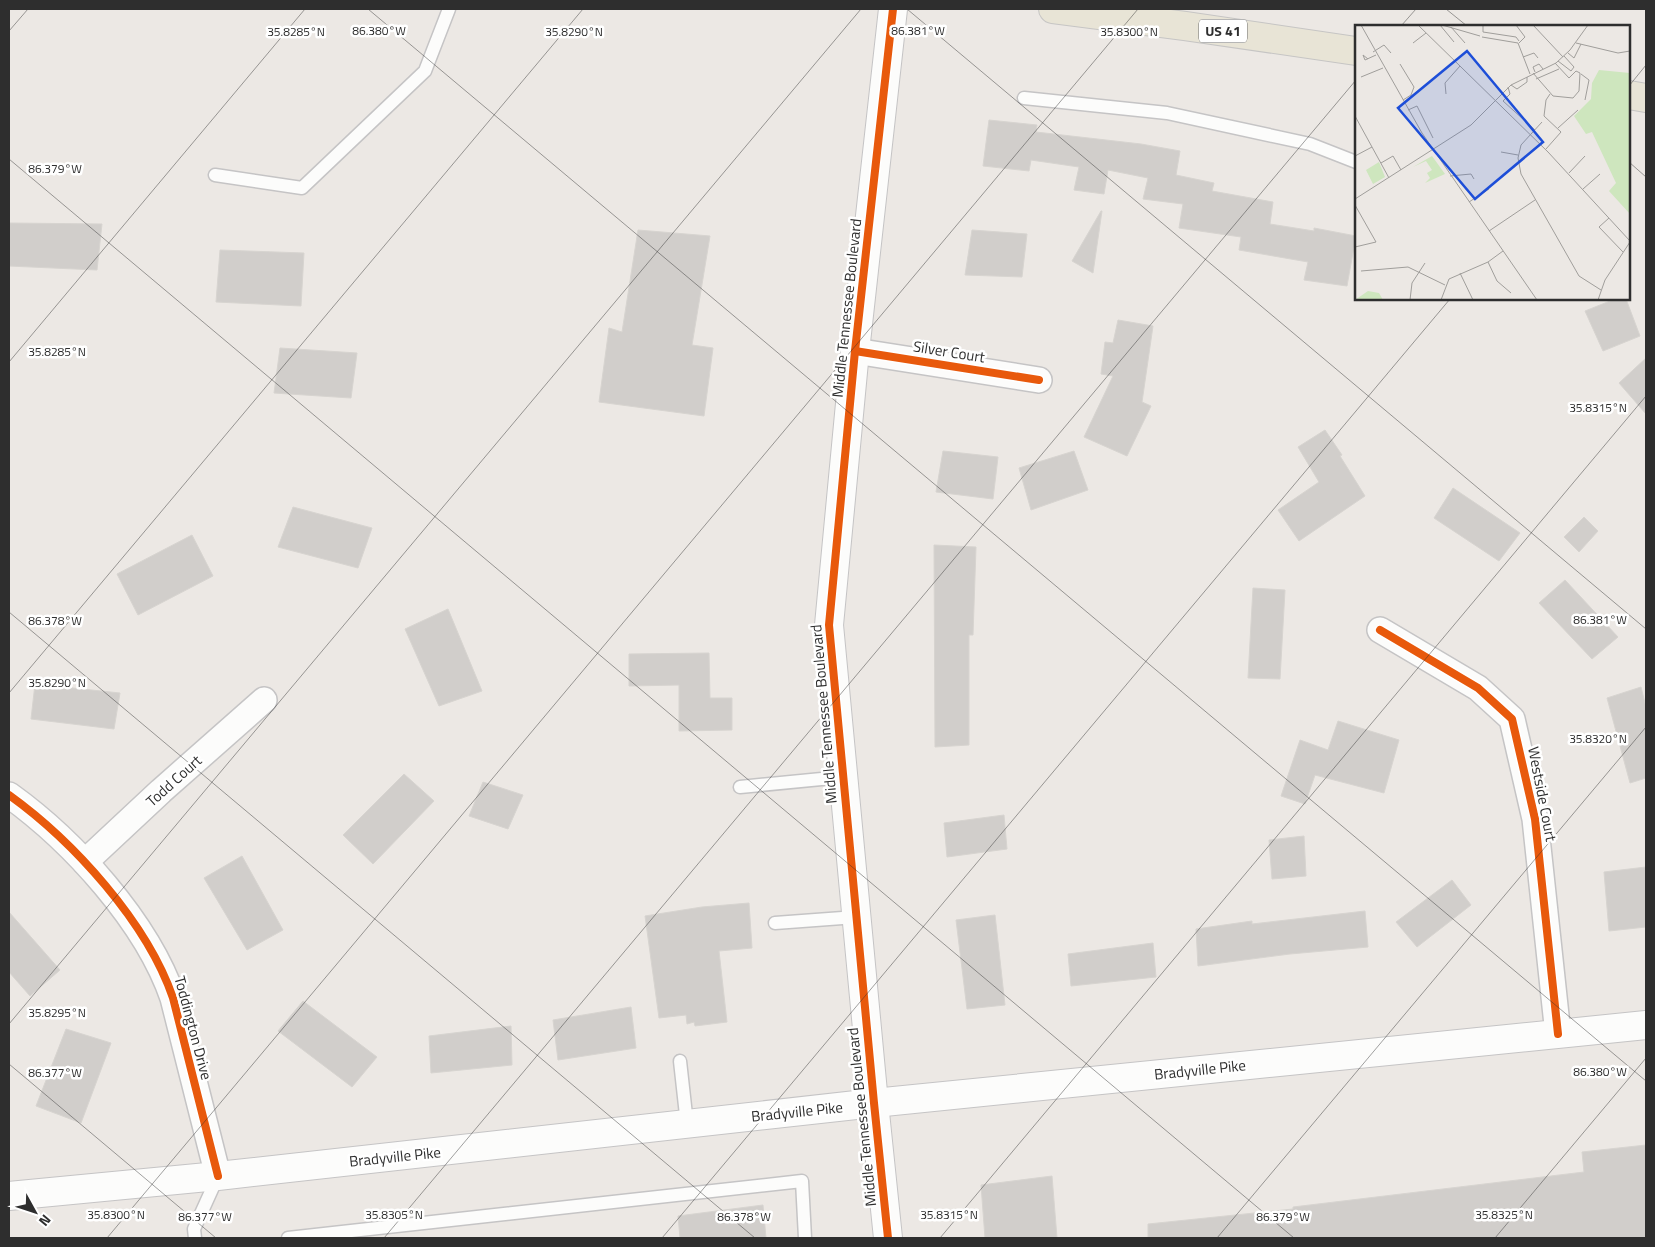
<svg xmlns="http://www.w3.org/2000/svg" width="1655" height="1247" viewBox="0 0 1655 1247" font-family="'Titillium Web',sans-serif">
	<style>
		.building { fill: #d1cecb; stroke: #d7d4d0 }
		.lines { fill: none; stroke-linecap: round; stroke-linejoin: round }
		.lane-casing { stroke: #c5c4c5; stroke-width: 15 }
		.street-casing { stroke: #c5c4c5; stroke-width: 28 }
		.secondary-casing { stroke: #c5c4c5; stroke-width: 30 }
		.primary-casing { stroke: #c6c5c4; stroke-width: 30 }
		.lane { stroke: #fcfcfb; stroke-width: 12 }
		.street { stroke: #fcfcfb; stroke-width: 25 }
		.secondary { stroke: #fcfcfb; stroke-width: 28 }
		.primary { stroke: #e8e4d6; stroke-width: 28 }
		.cycleway-casing { stroke: #fff; stroke-width: 11 }
		.cycleway { stroke: #e8590c; stroke-width: 8 }
		.ticks { fill: none; stroke: #2e2e2e; stroke-width: 1; stroke-opacity: 0.45 }
		.labels { text-anchor: middle; stroke-width: 5; stroke-linejoin: round; paint-order: stroke }
		.shield { fill: #fff; stroke: #6d6d6d; stroke-width: 1 }
		.shield-label { font-size: 14px; font-weight: bold; fill: #2e2e2e }
		.street-label { font-size: 15px; fill: #2e2e2e; stroke: #fff }
		.inset-road { fill: none; stroke: #a09e9b; stroke-width: 1 }
		.view { fill: #1d4ed8; fill-opacity: 0.15; stroke: #1d4ed8; stroke-width: 2.5 }
		.inset-edge { fill: none; stroke: #2e2e2e; stroke-width: 2.5 }
		.ticks-label { font-size: 12px; text-anchor: middle; fill: #2e2e2e; stroke: #fff; stroke-width: 5; stroke-linejoin: round; paint-order: stroke }
	</style>
	<rect width="100%" height="100%" fill="#ece8e4"/>
	<g class="building">
		<polygon points="989,120 1037,125 1036,132 1141,144 1180,151 1176,175 1214,183 1212,191 1273,202 1270,224 1314,231 1314,228 1356,236 1347,286 1304,280 1308,262 1239,250 1241,237 1179,228 1183,204 1143,199 1148,178 1108,170 1104,194 1074,190 1079,167 1031,160 1029,171 983,166"/>
		<polygon points="1101,211 1102,211 1093,273 1072,261"/>
		<polygon points="9,223 102,224 97,270 9,266"/>
		<polygon points="638,230 710,236 692,345 713,348 704,416 599,402 609,328 622,332"/>
		<polygon points="972,230 1027,234 1022,277 965,275"/>
		<polygon points="220,250 304,253 301,306 216,302"/>
		<polygon points="1615,299 1626,299 1640,336 1603,351 1585,311"/>
		<polygon points="1118,320 1153,326 1142,402 1151,406 1127,456 1084,437 1113,376 1101,374 1105,342 1113,343"/>
		<polygon points="280,348 357,353 351,398 274,393"/>
		<polygon points="1646,358 1646,414 1619,383"/>
		<polygon points="1325,430 1342,455 1340,456 1365,496 1299,541 1278,510 1319,482 1298,447"/>
		<polygon points="943,451 998,457 993,499 936,492"/>
		<polygon points="1074,451 1088,490 1031,510 1019,468"/>
		<polygon points="1453,488 1520,533 1499,561 1434,518"/>
		<polygon points="293,507 372,528 358,568 278,547"/>
		<polygon points="1584,517 1598,531 1579,552 1564,537"/>
		<polygon points="192,535 213,576 138,615 117,574"/>
		<polygon points="934,545 976,547 973,635 969,635 969,745 935,747"/>
		<polygon points="1565,580 1618,637 1592,659 1539,603"/>
		<polygon points="1253,588 1285,590 1280,679 1248,678"/>
		<polygon points="448,609 482,691 439,706 405,629"/>
		<polygon points="709,653 710,698 732,698 732,730 679,731 679,685 629,686 629,654"/>
		<polygon points="35,684 120,693 114,729 31,719"/>
		<polygon points="1641,687 1646,707 1646,778 1630,783 1607,698"/>
		<polygon points="1338,721 1399,740 1384,793 1315,775 1305,804 1281,796 1300,740 1328,750"/>
		<polygon points="404,774 434,801 373,864 343,835"/>
		<polygon points="483,782 523,795 508,829 469,816"/>
		<polygon points="1004,815 1007,849 947,857 944,823"/>
		<polygon points="1304,836 1306,876 1272,879 1269,840"/>
		<polygon points="242,856 283,930 247,950 204,878"/>
		<polygon points="1646,867 1646,927 1609,931 1604,872"/>
		<polygon points="1452,880 1471,905 1417,947 1396,922"/>
		<polygon points="749,903 752,948 719,951 727,1022 695,1026 694,1022 687,1024 686,1015 659,1018 645,916 702,907"/>
		<polygon points="1365,911 1368,947 1290,954 1198,966 1196,929 1252,921 1252,924"/>
		<polygon points="9,912 60,970 30,996 9,972"/>
		<polygon points="995,915 1005,1005 967,1009 956,920"/>
		<polygon points="1153,943 1156,977 1071,986 1068,954"/>
		<polygon points="303,1001 377,1057 352,1087 278,1031"/>
		<polygon points="631,1007 636,1048 558,1060 553,1020"/>
		<polygon points="511,1026 512,1065 431,1073 429,1036"/>
		<polygon points="66,1029 111,1043 81,1123 36,1106"/>
		<polygon points="1646,1145 1646,1238 1148,1238 1148,1224 1293,1209 1293,1207 1584,1172 1582,1152"/>
		<polygon points="1052,1176 1057,1238 985,1238 981,1185"/>
		<polygon points="763,1205 766,1238 680,1238 678,1216"/>
	</g>
	<g class="lines">
		<defs>
			<g id="lane">
				<polyline points="1024,98 1167,113 1310,144 1356,162"/>
				<polyline points="215,175 302,188 425,71 449,9"/>
				<polyline points="740,787 842,777"/>
				<polyline points="775,923 856,917"/>
				<polyline points="680,1061 687,1124"/>
				<polyline points="195,1238 194,1229 218,1176"/>
				<polyline points="288,1238 802,1181 805,1238"/>
			</g>
			<g id="street">
				<polyline points="855,351 1039,380"/>
				<polyline points="1380,630 1478,688 1512,719 1535,819 1558,1034"/>
				<path d="M9,795C73,841 147,922 173,998L218,1176"/>
				<polyline points="85,862 161,791 264,700"/>
			</g>
			<g id="secondary">
				<polyline points="9,1196 218,1176 874,1103 1646,1025"/>
				<polyline points="888,1238 874,1103 829,625 855,351 893,9"/>
			</g>
			<g id="primary">
				<polyline points="1053,9 1185,26 1356,51"/>
				<polyline points="1629,95 1646,98"/>
			</g>
		</defs>
		<use href="#lane" class="lane-casing"/>
		<use href="#street" class="street-casing"/>
		<use href="#secondary" class="secondary-casing"/>
		<use href="#primary" class="primary-casing"/>
		<use href="#lane" class="lane"/>
		<use href="#street" class="street"/>
		<use href="#secondary" class="secondary"/>
		<use href="#primary" class="primary"/>
		<defs>
			<g id="cycleway">
				<polyline points="855,351 1039,380"/>
				<polyline points="1380,630 1478,688 1512,719 1535,819 1558,1034"/>
				<path d="M9,795C73,841 147,922 173,998L218,1176"/>
				<polyline points="888,1238 874,1103 829,625 855,351 893,9"/>
			</g>
		</defs>
		<use href="#cycleway" class="cycleway-casing"/>
		<use href="#cycleway" class="cycleway"/>
	</g>
	<path class="ticks" d="M368,9L1646,1081M907,9L1646,629M1446,9L1467,26M1401,26L1416,9M9,31L28,9M1629,86L1646,65M9,159L1294,1238M1629,162L1646,177M9,362L305,9M9,612L755,1238M9,693L583,9M9,1024L861,9M9,1064L216,1238M107,1238L1138,9M384,1238L1356,80M662,1238L1450,299M940,1238L1646,396M1217,1238L1646,727M1495,1238L1646,1058"/>
	<g class="labels">
		<rect class="shield" x="1199" y="19.5" width="48" height="23" rx="4"/>
		<g class="shield-label">
			<text x="1223" y="36">US 41</text>
		</g>
		<g class="street-label">
			<text transform="translate(847 308) rotate(-84)" y="5">Middle Tennessee Boulevard</text>
			<text transform="translate(949 352) rotate(9)" y="5">Silver Court</text>
			<text transform="translate(824 714) rotate(-95)" y="5">Middle Tennessee Boulevard</text>
			<text transform="translate(174 781) rotate(-42)" y="5">Todd Court</text>
			<text transform="translate(1542 794) rotate(79)" y="5">Westside Court</text>
			<text transform="translate(193 1028) rotate(75)" y="5">Toddington Drive</text>
			<text transform="translate(1200 1070) rotate(-6)" y="5">Bradyville Pike</text>
			<text transform="translate(797 1112) rotate(-6)" y="5">Bradyville Pike</text>
			<text transform="translate(862 1117) rotate(-96)" y="5">Middle Tennessee Boulevard</text>
			<text transform="translate(395 1157) rotate(-6)" y="5">Bradyville Pike</text>
		</g>
	</g>
	<g transform="translate(1355 25)">
		<rect width="275" height="275" fill="#ece8e4"/>
		<path d="M77,131L90,149L70,158L75,153L72,148L77,145L71,136L58,142ZM24,137L30,152L18,159L11,145ZM13,266L24,268L28,275H0Z" fill="#cee6be"/>
		<path d="M244,45L275,48V189L254,166L261,158L237,107L231,109L219,91L236,74L237,58Z" fill="#cee6be"/>
		<path class="inset-road" d="M6,0L67,108L182,275M63,0L193,127L275,216M85,0L99,17M87,0L125,11M128,0V7L161,12L164,16M161,0L170,12L164,18M178,0L208,32M96,2L110,18M127,12L163,18L175,49M58,18L71,8M221,18L263,28L275,26M18,27L29,20L36,28M213,28L219,33L226,19M168,32L179,28L183,33M13,34L8,30L10,35L21,30M203,36L216,46L219,42L209,31M45,39L59,62L56,70L48,75M180,47L178,42L184,39L188,44M178,48L198,71L218,73L224,66L225,48L221,46L214,53L200,38M226,49L234,55L230,75M6,52L28,43M181,54L204,44M156,60L162,64L172,57V52M153,62L155,69L148,76L180,105M91,69L90,58L105,41M53,85L62,81L78,113M0,91L34,153M187,97L166,120L163,133L166,149L224,251L246,265M203,103L223,85M191,124L206,107L189,91L191,75L195,69M146,127L163,130M0,131L17,122M26,138L38,131L46,145M214,148L230,131M95,151L116,149L119,154M228,164L245,149M0,174L116,100L156,60L201,38L215,25L233,0M114,177L134,164M0,180L21,217L0,222M254,193L244,202L268,227M134,206L180,175M133,237L142,256L156,268M6,246L53,242L90,260M105,248L118,275M55,275L57,258L70,238M86,275L94,254L133,237L148,226M243,275L250,255L275,217"/>
		<path class="view" d="M112,26L188,117L120,174L43,83Z"/>
		<rect width="275" height="275" class="inset-edge"/>
	</g>
	<g class="ticks-label">
		<text x="379" y="35">86.380°W</text>
		<text x="918" y="35">86.381°W</text>
		<text x="296" y="36">35.8285°N</text>
		<text x="574" y="36">35.8290°N</text>
		<text x="1129" y="36">35.8300°N</text>
		<text x="55" y="173">86.379°W</text>
		<text x="57" y="356">35.8285°N</text>
		<text x="1598" y="412">35.8315°N</text>
		<text x="1600" y="624">86.381°W</text>
		<text x="55" y="625">86.378°W</text>
		<text x="57" y="687">35.8290°N</text>
		<text x="1598" y="743">35.8320°N</text>
		<text x="57" y="1017">35.8295°N</text>
		<text x="1600" y="1076">86.380°W</text>
		<text x="55" y="1077">86.377°W</text>
		<text x="116" y="1219">35.8300°N</text>
		<text x="394" y="1219">35.8305°N</text>
		<text x="949" y="1219">35.8315°N</text>
		<text x="1504" y="1219">35.8325°N</text>
		<text x="205" y="1221">86.377°W</text>
		<text x="744" y="1221">86.378°W</text>
		<text x="1283" y="1221">86.379°W</text>
	</g>
	<rect width="1655" height="1247" fill="none" stroke="#2e2e2e" stroke-width="20"/>
	<g transform="translate(35 1212) rotate(130)" stroke="#ffffff" stroke-width="4" paint-order="stroke">
	<path d="M0-4L9 19L0 12L-9 19Z" fill="#2e2e2e"/>
	<text y="-8" font-size="14" font-weight="bold" text-anchor="middle" fill="#2e2e2e">N</text>
	</g>
</svg>
